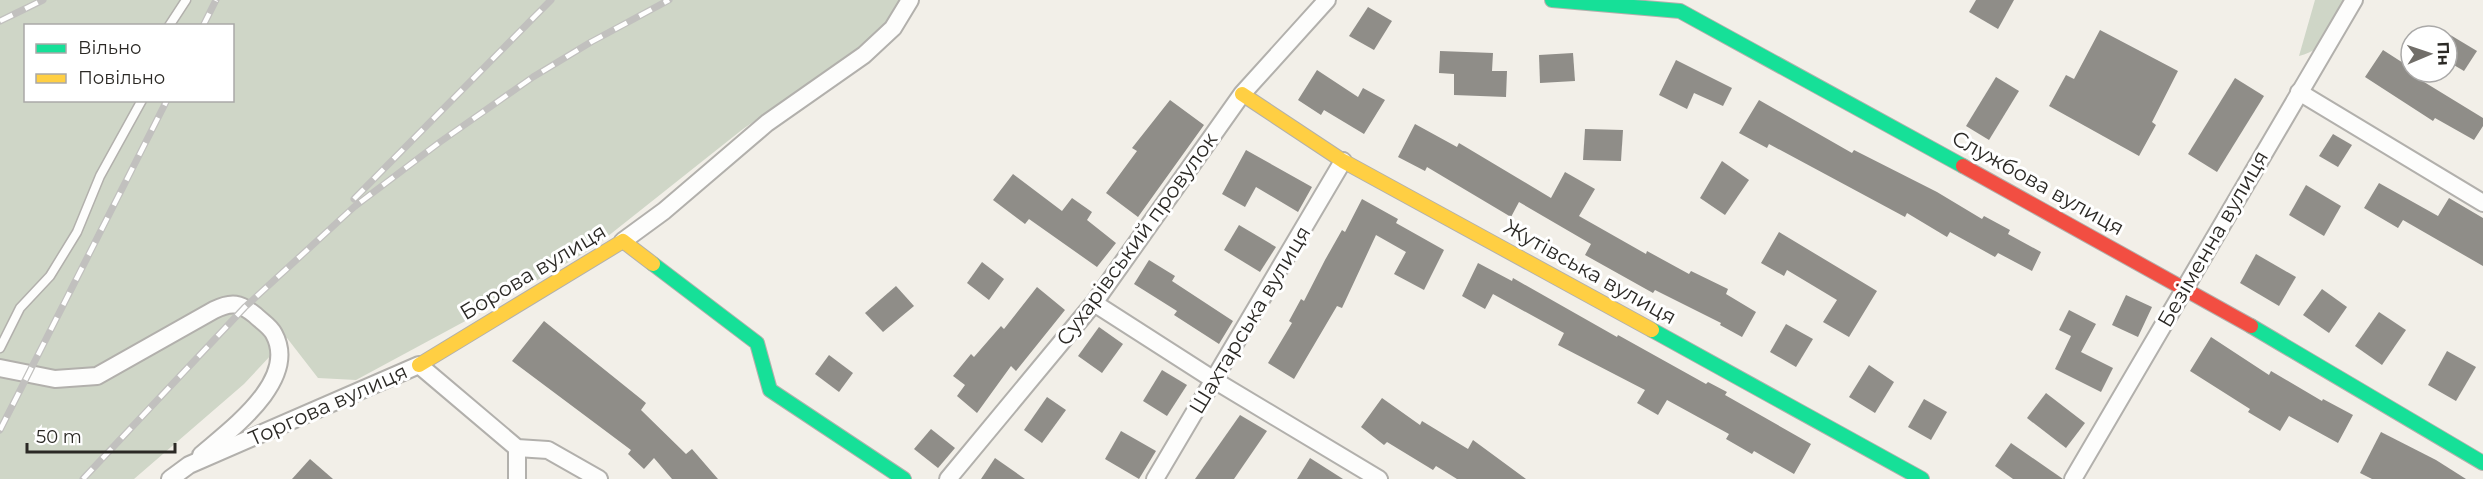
<svg xmlns="http://www.w3.org/2000/svg" width="2483" height="479" viewBox="0 0 2483 479" font-family="Montserrat,sans-serif">
	<style>
		.green { fill: #cfd6c7; fill-rule: evenodd }
		.building { fill: #8f8d88 }
		.lines { fill: none; stroke-linecap: round; stroke-linejoin: round }
		.lane-casing { stroke: #b2b0ac; stroke-width: 11 }
		.street-casing { stroke: #b2b0ac; stroke-width: 20 }
		.fast-casing { stroke: #b2b0ac; stroke-width: 16 }
		.slow-casing { stroke: #b2b0ac; stroke-width: 16 }
		.jam-casing { stroke: #b2b0ac; stroke-width: 16 }
		.lane { stroke: #fdfdfc; stroke-width: 8 }
		.street { stroke: #fdfdfc; stroke-width: 16 }
		.fast { stroke: #16e098; stroke-width: 14 }
		.slow { stroke: #ffcf43; stroke-width: 14 }
		.jam { stroke: #f24e42; stroke-width: 14 }
		.rail-casing { stroke: #c1c0be; stroke-width: 7 }
		.rail { stroke: #fff; stroke-width: 4.5; stroke-dasharray: 14; stroke-linecap: butt }
		.labels { text-anchor: middle; stroke-width: 6; stroke-linejoin: round; paint-order: stroke }
		.street-label { font-size: 21px; fill: #2b2925; stroke: #fff }
	</style>
	<rect width="100%" height="100%" fill="#f2efe8"/>
	<g class="green">
		<path d="M0,0H914L877,37L743,129L593,248L482,312L356,380L318,378L287,338L244,384L134,479H0ZM26,26H232V100H26Z"/>
		<path d="M2315,0H2357C2341,23 2328,49 2299,56Z"/>
	</g>
	<g class="building">
		<polygon points="1976,0 2014,0 1998,29 1969,12"/>
		<polygon points="1368,7 1392,21 1374,50 1349,36"/>
		<polygon points="2100,30 2178,71 2152,122 2156,125 2139,156 2049,106 2066,75 2074,79"/>
		<polygon points="2447,33 2477,51 2464,71 2447,61"/>
		<polygon points="2383,50 2411,68 2411,74 2483,118 2483,126 2474,140 2435,118 2433,121 2365,77"/>
		<polygon points="1440,51 1493,53 1492,71 1507,71 1506,97 1454,95 1454,74 1439,73"/>
		<polygon points="1573,53 1575,81 1540,83 1539,55"/>
		<polygon points="1676,60 1732,88 1723,106 1694,93 1687,109 1659,95"/>
		<polygon points="1317,70 1358,97 1363,88 1385,100 1364,134 1324,110 1321,115 1298,100"/>
		<polygon points="1996,77 2019,91 1989,140 1966,126"/>
		<polygon points="2235,78 2264,96 2217,172 2188,154"/>
		<polygon points="1170,100 1204,125 1138,217 1106,193 1137,151 1132,148"/>
		<polygon points="1759,100 1852,153 1854,150 1937,192 1982,219 1984,216 2010,230 2008,234 2041,252 2032,271 1998,253 1995,257 1950,232 1947,237 1907,213 1905,217 1769,144 1767,148 1739,133"/>
		<polygon points="1415,124 1457,147 1459,143 1551,198 1565,172 1595,189 1579,216 1646,254 1647,251 1689,274 1691,271 1728,289 1726,294 1756,312 1742,337 1720,325 1721,323 1655,290 1653,293 1585,255 1591,244 1519,202 1511,217 1427,167 1425,171 1398,157"/>
		<polygon points="1585,129 1623,130 1621,161 1583,160"/>
		<polygon points="2333,134 2352,145 2338,167 2319,156"/>
		<polygon points="1246,150 1312,187 1298,212 1256,187 1245,207 1222,194"/>
		<polygon points="1722,161 1749,180 1725,215 1700,198"/>
		<polygon points="1013,174 1062,211 1072,198 1092,212 1087,220 1116,243 1097,267 1029,219 1025,224 993,200"/>
		<polygon points="2379,183 2438,216 2449,198 2483,218 2483,266 2403,220 2398,228 2364,208"/>
		<polygon points="2306,185 2341,206 2324,236 2289,215"/>
		<polygon points="1362,199 1398,219 1396,223 1444,250 1424,290 1394,274 1406,252 1376,235 1342,308 1337,306 1294,379 1268,363 1292,323 1289,321 1301,299 1304,301 1325,260 1342,230 1345,232"/>
		<polygon points="1239,225 1276,247 1260,272 1224,250"/>
		<polygon points="1779,232 1877,291 1849,337 1823,322 1837,300 1787,270 1784,276 1761,263"/>
		<polygon points="2256,254 2296,277 2279,306 2240,283"/>
		<polygon points="1149,260 1175,276 1172,281 1233,321 1219,344 1174,315 1177,311 1134,284"/>
		<polygon points="982,262 1004,279 989,300 967,283"/>
		<polygon points="1478,263 1512,281 1513,278 1617,337 1618,335 1706,384 1708,382 1727,392 1725,395 1811,444 1794,474 1754,451 1752,454 1726,439 1729,434 1667,400 1658,415 1637,403 1645,390 1558,345 1564,333 1493,294 1485,309 1462,296"/>
		<polygon points="896,286 914,306 883,332 865,313"/>
		<polygon points="1037,287 1065,310 1016,371 1011,366 977,413 957,396 965,385 953,376 971,354 974,357 1001,326 1004,329"/>
		<polygon points="2322,289 2347,307 2329,333 2303,315"/>
		<polygon points="2126,295 2152,307 2138,337 2112,325"/>
		<polygon points="2069,310 2096,324 2081,352 2113,368 2101,392 2055,369 2071,336 2059,330"/>
		<polygon points="2379,312 2406,330 2382,365 2355,346"/>
		<polygon points="544,321 646,403 641,410 686,454 692,449 718,479 672,479 654,458 644,469 628,454 631,450 512,361"/>
		<polygon points="1786,324 1813,339 1796,367 1770,352"/>
		<polygon points="1099,327 1123,344 1102,373 1078,356"/>
		<polygon points="2211,337 2269,375 2271,371 2322,401 2323,399 2353,415 2338,443 2289,416 2280,431 2248,412 2250,409 2190,371"/>
		<polygon points="2447,351 2476,367 2456,401 2428,385"/>
		<polygon points="829,355 853,373 839,392 815,374"/>
		<polygon points="1869,365 1894,382 1875,413 1849,397"/>
		<polygon points="1162,370 1187,385 1167,416 1143,401"/>
		<polygon points="2046,393 2085,423 2066,448 2027,418"/>
		<polygon points="1047,397 1066,410 1042,443 1024,430"/>
		<polygon points="1382,398 1420,425 1422,421 1468,449 1473,440 1526,479 1457,479 1436,466 1433,470 1387,442 1384,445 1361,427"/>
		<polygon points="1924,399 1947,412 1931,440 1908,427"/>
		<polygon points="1240,415 1267,431 1234,479 1195,479"/>
		<polygon points="931,429 955,448 938,468 914,449"/>
		<polygon points="1121,431 1156,451 1139,479 1105,459"/>
		<polygon points="2381,432 2436,460 2466,479 2372,479 2360,473"/>
		<polygon points="2011,443 2063,479 2013,479 1995,466"/>
		<polygon points="995,458 1025,479 981,479"/>
		<polygon points="1310,458 1343,479 1297,479"/>
		<polygon points="310,459 333,479 292,479"/>
	</g>
	<g class="lines">
		<defs>
			<g id="lane">
				<polyline points="169,26 186,0"/>
				<polyline points="0,348 20,308 50,276 77,232 100,176 142,100"/>
			</g>
			<g id="street">
				<polyline points="2299,92 2483,203"/>
				<polyline points="623,241 664,211 767,123 864,55 893,28 910,0"/>
				<polyline points="1094,303 1214,380 1379,479"/>
				<path d="M0,368L55,379L97,376L214,310C232,301 240,303 255,315C261,321 270,326 274,334C299,380 231,429 201,455"/>
				<polyline points="517,448 517,479"/>
				<polyline points="170,479 189,465 419,365 517,448 548,450 599,479"/>
				<polyline points="948,479 1094,303 1242,94 1327,0"/>
				<polyline points="1155,479 1343,161"/>
				<polyline points="2073,479 2354,0"/>
			</g>
			<g id="fast">
				<polyline points="1552,0 1680,11 1963,166"/>
				<polyline points="653,264 757,343 770,390 904,479"/>
				<polyline points="2251,326 2483,463"/>
				<polyline points="1652,330 1922,479"/>
			</g>
			<g id="slow">
				<polyline points="1242,94 1343,161 1652,330"/>
				<polyline points="419,365 623,241 653,264"/>
			</g>
			<polyline id="jam" points="1963,166 2251,326"/>
		</defs>
		<use href="#lane" class="lane-casing"/>
		<use href="#street" class="street-casing"/>
		<use href="#fast" class="fast-casing"/>
		<use href="#slow" class="slow-casing"/>
		<use href="#jam" class="jam-casing"/>
		<use href="#lane" class="lane"/>
		<use href="#street" class="street"/>
		<use href="#fast" class="fast"/>
		<use href="#slow" class="slow"/>
		<use href="#jam" class="jam"/>
		<defs>
			<g id="rail">
				<polyline points="0,21 43,0"/>
				<polyline points="203,26 216,0"/>
				<polyline points="354,199 551,0"/>
				<polyline points="0,430 167,100"/>
				<polyline points="83,479 245,307 354,207 440,142 533,77 591,42 669,0"/>
			</g>
		</defs>
		<use href="#rail" class="rail-casing"/>
		<use href="#rail" class="rail"/>
	</g>
	<g class="labels">
		<g class="street-label">
			<text transform="translate(2038 183) rotate(29)" y="7">Службова вулиця</text>
			<text transform="translate(1137 239) rotate(-54)" y="7">Сухарівський провулок</text>
			<text transform="translate(2213 239) rotate(-60)" y="7">Безіменна вулиця</text>
			<text transform="translate(533 272) rotate(-31)" y="7">Борова вулиця</text>
			<text transform="translate(1590 272) rotate(29)" y="7">Жутівська вулиця</text>
			<text transform="translate(1250 320) rotate(-59)" y="7">Шахтарська вулиця</text>
			<text transform="translate(328 405) rotate(-24)" y="7">Торгова вулиця</text>
		</g>
	</g>
	<rect x="24" y="24" width="210" height="78" fill="#ffffff" stroke="#aaa9a8" stroke-width="1.5"/>
	<rect x="36" y="44" width="30" height="9" fill="#16e098" stroke="#aaa9a8" stroke-width="1.5"/>
	<text x="78" y="54" font-size="18" fill="#2b2925">Вільно</text>
	<rect x="36" y="74" width="30" height="9" fill="#ffcf43" stroke="#aaa9a8" stroke-width="1.5"/>
	<text x="78" y="84" font-size="18" fill="#2b2925">Повільно</text>
	<g transform="translate(2429 54) rotate(88)"><circle r="28" fill="#ffffff" stroke="#aaa9a8" stroke-width="1.5"/>
	<path d="M0-4.5L10 22L0 15L-10 22Z" fill="#716e69"/>
	<text y="-9" font-size="16" font-weight="bold" text-anchor="middle" fill="#2b2925">Пн</text>
	</g>
	<path d="M27 443v9h148v-9" fill="none" stroke="#2b2925" stroke-width="3"/>
	<text x="36" y="443" font-size="18" fill="#2b2925" stroke="#ffffff" stroke-width="4.5" paint-order="stroke">50 m</text>
</svg>
